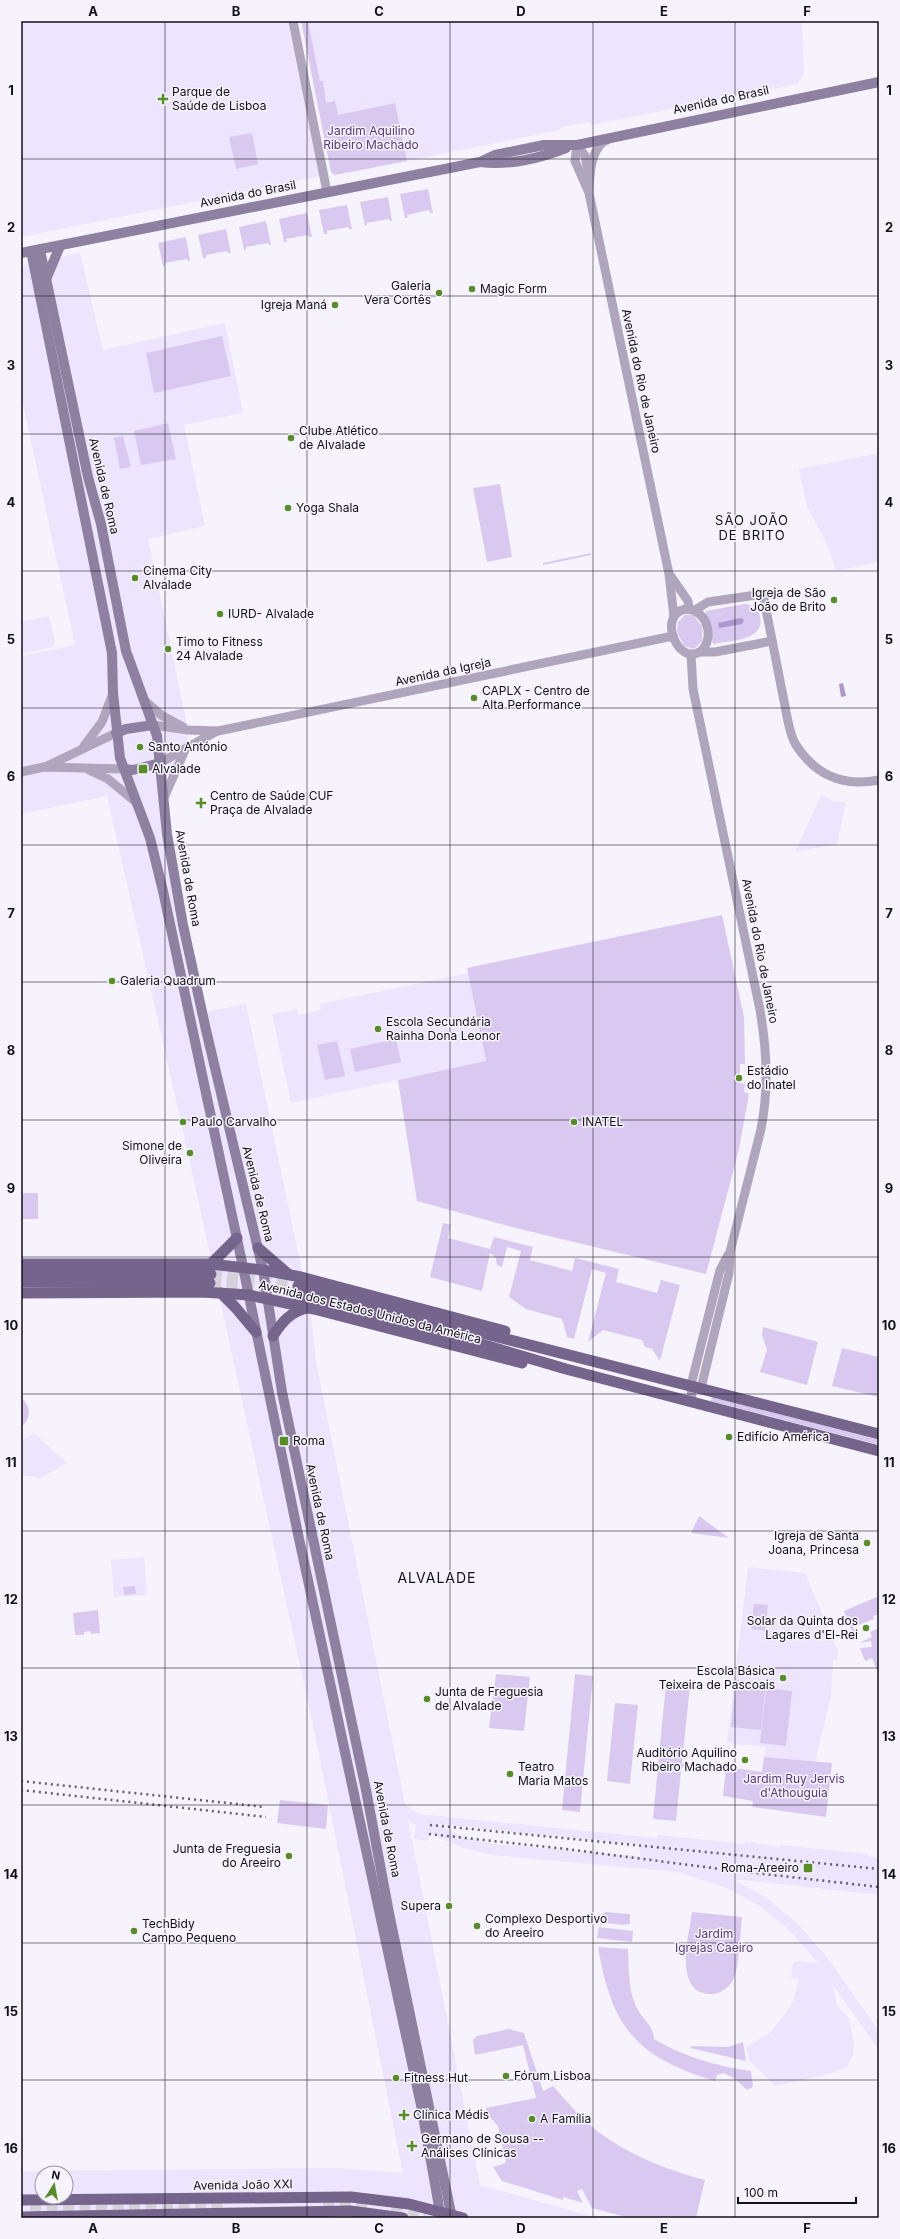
<svg xmlns="http://www.w3.org/2000/svg" width="900" height="2239" viewBox="0 0 900 2239" font-family="Inter,sans-serif">
	<style>
		.built { fill: #ede4fd; fill-rule: evenodd }
		.green { fill: #d9c9f0 }
		.water { fill: #ac98ca }
		.lines { fill: none; stroke-linecap: round; stroke-linejoin: round }
		.primary-tunnel { stroke: #d5d1da; stroke-width: 11; stroke-dasharray: 11 5.5; stroke-linecap: butt }
		.tertiary { stroke: #afa6bd; stroke-width: 9 }
		.secondary { stroke: #8d80a1; stroke-width: 10 }
		.primary { stroke: #75648c; stroke-width: 11 }
		.rail { stroke: #625f68; stroke-width: 2.5; stroke-dasharray: 2 4; stroke-linecap: butt }
		.grid { fill: none; stroke: #120f17; stroke-width: 1; stroke-opacity: 0.55 }
		.poi-dot { fill: #578d27; stroke: #f7f3fd; stroke-width: 1.5 }
		.labels { text-anchor: middle; stroke-width: 3; stroke-linejoin: round; paint-order: stroke }
		.poi-label { font-size: 12px; fill: #120f17; stroke: #f7f3fd; text-anchor: start }
		.street-label { font-size: 12px; fill: #120f17; stroke: #f7f3fd }
		.park-label { font-size: 12px; fill: #553978; stroke: #f7f3fd }
		.neighbourhood-label { font-size: 13px; letter-spacing: 1px; fill: #120f17; stroke: #f7f3fd }
		.quarter-label { font-size: 14px; letter-spacing: 1px; fill: #120f17; stroke: #f7f3fd }
		.neatline { fill: none; stroke: #120f17; stroke-width: 1.5 }
		.grid-label { font-size: 13px; text-anchor: middle; font-weight: bold; fill: #120f17 }
	</style>
	<rect width="100%" height="100%" fill="#f7f3fd"/>
	<g class="built">
		<polygon points="21,21 290,21 321,176 21,237"/>
		<polygon points="308,21 802,21 804,74 797,84 591,125 589,122 561,127 560,130 407,161 395,103 338,115 326,103 322,81 320,81"/>
		<path d="M80,253L103,350L225,323L243,413L184,425L205,526L148,539L189,734L163,812L205,1012L246,1004L311,1314L316,1362L405,1804L418,1814L657,1838L658,1835L745,1844V1841L780,1847V1845L868,1854V1856L879,1858V1895L732,1879L767,1898L798,1924L826,1956L879,2031V2050L833,1985L837,2006L849,2018L854,2044L853,2055L847,2067L829,2074L775,2086L749,2060L746,2047L770,2033L785,2014L794,1999L799,1979L791,1978L793,1963L796,1961L818,1963L790,1931L761,1907L727,1888L677,1872L493,1855L463,1848L429,1833L428,1841L414,1839L416,1825L408,1820L480,2185L598,2218H21V2171L338,2168L403,2173L312,1720L183,1131L107,796L21,814V656L75,645L21,395V266ZM436,1824L640,1845V1856L495,1844L467,1838ZM42,2173H66V2197H42Z"/>
		<polygon points="879,453 879,562 836,571 826,542 807,507 799,469"/>
		<polygon points="49,616 55,642 53,647 21,654 21,622"/>
		<polygon points="821,795 833,801 846,802 837,844 795,852"/>
		<polygon points="468,973 486,1061 291,1103 272,1014 297,1009 299,1015 321,1010 320,1004"/>
		<polygon points="34,1433 67,1463 41,1478 21,1475 21,1441"/>
		<polygon points="144,1557 147,1595 114,1597 111,1560"/>
		<polygon points="748,1567 805,1573 838,1651 837,1661 833,1660 831,1696 815,1762 764,1757 766,1747 727,1743"/>
	</g>
	<g class="green">
		<polygon points="301,21 308,21 320,81 323,81 326,103 335,101 338,115 395,103 407,161 335,175 331,172"/>
		<polygon points="252,133 258,164 236,169 229,137"/>
		<polygon points="428,189 433,213 430,213 429,210 407,215 408,218 405,218 400,194"/>
		<polygon points="388,197 392,221 390,221 389,219 367,223 367,225 365,226 360,202"/>
		<polygon points="347,205 352,229 349,229 348,227 327,231 327,234 324,234 319,210"/>
		<polygon points="307,213 312,237 309,237 308,235 286,239 287,242 284,242 279,219"/>
		<polygon points="266,221 271,245 269,245 268,243 246,247 246,250 244,250 239,227"/>
		<polygon points="226,229 231,253 228,253 227,251 206,255 206,258 203,258 198,235"/>
		<polygon points="186,237 190,261 188,261 187,259 165,263 165,266 163,266 158,243"/>
		<polygon points="222,336 231,376 154,393 146,353"/>
		<polygon points="168,423 176,459 141,465 134,431"/>
		<polygon points="123,436 131,467 120,469 114,438"/>
		<polygon points="500,484 512,557 487,562 473,488"/>
		<polygon points="591,553 591,555 543,565 543,563"/>
		<path d="M745,604C752,605 759,609 760,617C766,641 728,641 713,644L706,615V611Z"/>
		<polygon points="686,614 694,616 702,626 702,641 694,649 684,646 677,632 678,622"/>
		<polygon points="722,915 744,1017 745,1064 740,1064 740,1083 745,1084 744,1092 749,1094 739,1149 706,1274 508,1226 417,1201 398,1080 486,1061 467,968"/>
		<polygon points="396,1039 401,1062 355,1072 350,1049"/>
		<polygon points="337,1041 345,1076 325,1080 317,1045"/>
		<rect x="21" y="1193" width="17" height="26"/>
		<polygon points="443,1223 451,1225 448,1238 490,1249 494,1237 533,1247 530,1260 572,1271 575,1258 619,1269 616,1282 657,1293 661,1280 680,1285 660,1361 652,1349 645,1347 642,1340 603,1330 588,1342 606,1273 592,1269 574,1339 567,1337 562,1319 526,1309 509,1297 521,1251 507,1247 502,1267 497,1265 496,1258 490,1253 482,1291 430,1277"/>
		<polygon points="763,1327 818,1342 807,1385 760,1372 767,1350 762,1335"/>
		<polygon points="842,1348 879,1357 879,1397 832,1386"/>
		<polygon points="712,1397 879,1440 879,1445 711,1401"/>
		<path d="M21,1398C32,1406 31,1419 21,1427Z"/>
		<polygon points="699,1516 729,1538 691,1533"/>
		<polygon points="135,1586 136,1594 124,1595 123,1587"/>
		<polygon points="879,1596 879,1614 873,1616 874,1619 853,1627 856,1635 854,1636 844,1611"/>
		<polygon points="754,1604 768,1605 765,1631 751,1629"/>
		<polygon points="98,1610 100,1633 91,1634 90,1631 84,1632 84,1635 75,1635 73,1613"/>
		<polygon points="879,1628 879,1675 872,1658 865,1661 860,1648 872,1647 871,1641 859,1643 872,1637 870,1632"/>
		<polygon points="496,1674 530,1677 524,1731 489,1728"/>
		<polygon points="575,1674 593,1676 580,1812 562,1810"/>
		<polygon points="736,1680 766,1683 761,1730 731,1727"/>
		<polygon points="666,1683 690,1686 682,1763 684,1765 681,1771 676,1821 653,1819"/>
		<polygon points="766,1688 792,1691 786,1746 760,1743"/>
		<polygon points="615,1703 638,1705 630,1784 607,1781"/>
		<polygon points="764,1757 832,1763 826,1817 752,1807 753,1801 723,1796 726,1767 762,1772"/>
		<polygon points="280,1800 328,1805 326,1829 277,1823"/>
		<polygon points="605,1912 630,1914 630,1924 623,1925 599,1922 600,1917"/>
		<path d="M692,1912L742,1917C740,1934 740,1962 734,1978C730,1987 722,1993 713,1994C672,1996 689,1935 692,1912Z"/>
		<polygon points="599,1927 633,1931 632,1942 597,1938"/>
		<path d="M598,1947L628,1949C629,1967 628,1987 635,2004C640,2018 654,2025 654,2039C684,2057 717,2066 751,2071L753,2087L747,2090L735,2079L724,2073L717,2075L715,2081C636,2057 612,2028 598,1947Z"/>
		<path d="M509,2029L524,2033L543,2091L553,2086C569,2104 585,2123 604,2136C634,2157 670,2171 705,2180L696,2218H629L592,2208L582,2189L577,2191L583,2203L563,2197V2200L502,2181L493,2167L506,2163L498,2126L488,2115L486,2108L536,2098L523,2045L475,2055L473,2040L477,2036Z"/>
		<polygon points="743,2042 746,2061 690,2048 692,2046 728,2047"/>
	</g>
	<g class="water">
		<polygon points="741,618 744,620 742,624 719,628 718,623"/>
		<polygon points="843,683 846,696 841,697 839,684"/>
	</g>
	<g class="lines">
		<g class="primary-tunnel">
			<polyline points="211,1274 298,1286"/>
			<polyline points="210,1283 238,1284 298,1295"/>
			<polyline points="323,2203 367,2203"/>
			<polyline points="30,2207 225,2203"/>
			<polyline points="391,2211 425,2218"/>
		</g>
		<g class="tertiary">
			<polyline points="293,21 327,192"/>
			<polyline points="577,145 575,161 589,193 669,574 674,617"/>
			<polyline points="577,145 585,156 589,175"/>
			<path d="M589,191C590,174 590,146 609,139"/>
			<polyline points="670,575 688,601 689,609"/>
			<path d="M689,609C707,613 713,634 704,648C680,674 653,610 689,609Z"/>
			<path d="M695,610L708,602L763,594C770,630 777,666 784,701C787,715 789,734 796,745C816,776 844,787 879,780"/>
			<polyline points="701,652 715,652 772,641"/>
			<path d="M691,654L693,689L760,1010C767,1050 769,1089 761,1129L730,1252L729,1273L701,1388"/>
			<polyline points="145,701 161,715 183,727"/>
			<polyline points="153,725 188,730 218,731 673,636"/>
			<polyline points="84,746 102,722 113,693"/>
			<polyline points="160,763 217,731"/>
			<polyline points="47,766 116,733"/>
			<polyline points="89,770 108,779 137,803"/>
			<polyline points="21,772 44,767 124,769"/>
			<polyline points="163,800 185,750"/>
			<polyline points="692,1401 691,1385 720,1270 728,1255"/>
		</g>
		<g class="secondary">
			<path d="M480,162C508,166 541,158 566,148"/>
			<polyline points="40,250 88,477 101,524 126,651 157,736 167,834 183,925 206,1030 263,1270 282,1392 366,1790 389,1913 452,2218"/>
			<polyline points="31,251 112,653 113,693 120,758 150,838 163,891 243,1267 298,1534 421,2105 441,2218"/>
			<polyline points="21,253 480,162 495,155 544,145 577,145 879,82"/>
			<polyline points="47,277 60,246"/>
			<polyline points="116,733 126,729 153,725"/>
			<polyline points="124,769 133,770 160,763"/>
		</g>
		<g class="primary">
			<polyline points="258,1248 288,1274"/>
			<polyline points="21,1264 211,1264 263,1270 301,1277 505,1331"/>
			<polyline points="211,1264 237,1238"/>
			<polyline points="21,1273 211,1274"/>
			<polyline points="21,1282 210,1283"/>
			<polyline points="298,1286 879,1434"/>
			<polyline points="21,1293 202,1292 249,1295 314,1309 522,1363"/>
			<polyline points="221,1293 235,1307 256,1332"/>
			<polyline points="298,1295 454,1336 566,1369 879,1451"/>
			<path d="M273,1336C282,1322 290,1312 307,1308"/>
			<polyline points="21,2200 351,2197 409,2204 463,2218"/>
			<polyline points="21,2217 350,2211 403,2218"/>
		</g>
		<g class="rail">
			<polyline points="21,1781 265,1807"/>
			<polyline points="21,1790 266,1817"/>
			<polyline points="430,1825 879,1869"/>
			<polyline points="429,1834 566,1849 720,1869 879,1887"/>
		</g>
	</g>
	<path class="grid" d="M165,21V2218M307,21V2218M450,21V2218M593,21V2218M735,21V2218M21,159H879M21,296H879M21,434H879M21,571H879M21,708H879M21,845H879M21,982H879M21,1120H879M21,1257H879M21,1394H879M21,1531H879M21,1668H879M21,1805H879M21,1943H879M21,2080H879"/>
	<g class="poi-dot">
		<path d="M161 93h4v4h4v4h-4v4h-4v-4h-4v-4h4z"/>
		<circle cx="472" cy="289" r="4"/>
		<circle cx="439" cy="293" r="4"/>
		<circle cx="335" cy="305" r="4"/>
		<circle cx="291" cy="438" r="4"/>
		<circle cx="288" cy="508" r="4"/>
		<circle cx="135" cy="578" r="4"/>
		<circle cx="834" cy="600" r="4"/>
		<circle cx="220" cy="614" r="4"/>
		<circle cx="168" cy="649" r="4"/>
		<circle cx="474" cy="698" r="4"/>
		<circle cx="140" cy="747" r="4"/>
		<rect x="138" y="764" width="10" height="10" rx="2"/>
		<path d="M199 797h4v4h4v4h-4v4h-4v-4h-4v-4h4z"/>
		<circle cx="112" cy="981" r="4"/>
		<circle cx="378" cy="1029" r="4"/>
		<circle cx="739" cy="1078" r="4"/>
		<circle cx="183" cy="1122" r="4"/>
		<circle cx="574" cy="1122" r="4"/>
		<circle cx="190" cy="1153" r="4"/>
		<circle cx="729" cy="1437" r="4"/>
		<rect x="279" y="1436" width="10" height="10" rx="2"/>
		<circle cx="867" cy="1543" r="4"/>
		<circle cx="866" cy="1628" r="4"/>
		<circle cx="783" cy="1678" r="4"/>
		<circle cx="427" cy="1699" r="4"/>
		<circle cx="745" cy="1760" r="4"/>
		<circle cx="510" cy="1774" r="4"/>
		<circle cx="289" cy="1856" r="4"/>
		<rect x="803" y="1863" width="10" height="10" rx="2"/>
		<circle cx="449" cy="1906" r="4"/>
		<circle cx="477" cy="1926" r="4"/>
		<circle cx="134" cy="1931" r="4"/>
		<circle cx="506" cy="2076" r="4"/>
		<circle cx="396" cy="2078" r="4"/>
		<path d="M402 2109h4v4h4v4h-4v4h-4v-4h-4v-4h4z"/>
		<circle cx="532" cy="2119" r="4"/>
		<path d="M410 2140h4v4h4v4h-4v4h-4v-4h-4v-4h4z"/>
	</g>
	<g class="labels">
		<g class="poi-label">
			<text x="172" y="96">Parque de<tspan x="172" dy="14">Saúde de Lisboa</tspan></text>
			<text x="431" y="290" text-anchor="end">Galeria<tspan x="431" dy="14">Vera Cortês</tspan></text>
			<text x="480" y="293">Magic Form</text>
			<text x="327" y="309" text-anchor="end">Igreja Maná</text>
			<text x="299" y="435">Clube Atlético<tspan x="299" dy="14">de Alvalade</tspan></text>
			<text x="296" y="512">Yoga Shala</text>
			<text x="143" y="575">Cinema City<tspan x="143" dy="14">Alvalade</tspan></text>
			<text x="826" y="597" text-anchor="end">Igreja de São<tspan x="826" dy="14">João de Brito</tspan></text>
			<text x="228" y="618">IURD- Alvalade</text>
			<text x="176" y="646">Timo to Fitness<tspan x="176" dy="14">24 Alvalade</tspan></text>
			<text x="482" y="695">CAPLX - Centro de<tspan x="482" dy="14">Alta Performance</tspan></text>
			<text x="148" y="751">Santo António</text>
			<text x="152" y="773">Alvalade</text>
			<text x="210" y="800">Centro de Saúde CUF<tspan x="210" dy="14">Praça de Alvalade</tspan></text>
			<text x="120" y="985">Galeria Quadrum</text>
			<text x="386" y="1026">Escola Secundária<tspan x="386" dy="14">Rainha Dona Leonor</tspan></text>
			<text x="747" y="1075">Estádio<tspan x="747" dy="14">do Inatel</tspan></text>
			<text x="191" y="1126">Paulo Carvalho</text>
			<text x="582" y="1126">INATEL</text>
			<text x="182" y="1150" text-anchor="end">Simone de<tspan x="182" dy="14">Oliveira</tspan></text>
			<text x="737" y="1441">Edifício América</text>
			<text x="293" y="1445">Roma</text>
			<text x="859" y="1540" text-anchor="end">Igreja de Santa<tspan x="859" dy="14">Joana, Princesa</tspan></text>
			<text x="858" y="1625" text-anchor="end">Solar da Quinta dos<tspan x="858" dy="14">Lagares d'El-Rei</tspan></text>
			<text x="775" y="1675" text-anchor="end">Escola Básica<tspan x="775" dy="14">Teixeira de Pascoais</tspan></text>
			<text x="435" y="1696">Junta de Freguesia<tspan x="435" dy="14">de Alvalade</tspan></text>
			<text x="737" y="1757" text-anchor="end">Auditório Aquilino<tspan x="737" dy="14">Ribeiro Machado</tspan></text>
			<text x="518" y="1771">Teatro<tspan x="518" dy="14">Maria Matos</tspan></text>
			<text x="281" y="1853" text-anchor="end">Junta de Freguesia<tspan x="281" dy="14">do Areeiro</tspan></text>
			<text x="799" y="1872" text-anchor="end">Roma-Areeiro</text>
			<text x="441" y="1910" text-anchor="end">Supera</text>
			<text x="485" y="1923">Complexo Desportivo<tspan x="485" dy="14">do Areeiro</tspan></text>
			<text x="142" y="1928">TechBidy<tspan x="142" dy="14">Campo Pequeno</tspan></text>
			<text x="514" y="2080">Fórum Lisboa</text>
			<text x="404" y="2082">Fitness Hut</text>
			<text x="413" y="2119">Clínica Médis</text>
			<text x="540" y="2123">A Família</text>
			<text x="421" y="2143">Germano de Sousa --<tspan x="421" dy="14">Análises Clínicas</tspan></text>
		</g>
		<g class="street-label">
			<text transform="translate(721 100) rotate(-12)" y="4">Avenida do Brasil</text>
			<text transform="translate(248 194) rotate(-11)" y="4">Avenida do Brasil</text>
			<text transform="translate(641 381) rotate(78)" y="4">Avenida do Rio de Janeiro</text>
			<text transform="translate(104 486) rotate(77)" y="4">Avenida de Roma</text>
			<text transform="translate(443 672) rotate(-12)" y="4">Avenida da Igreja</text>
			<text transform="translate(188 878) rotate(80)" y="4">Avenida de Roma</text>
			<text transform="translate(760 951) rotate(79)" y="4">Avenida do Rio de Janeiro</text>
			<text transform="translate(258 1194) rotate(76)" y="4">Avenida de Roma</text>
			<text transform="translate(370 1312) rotate(14)" y="4">Avenida dos Estados Unidos da América</text>
			<text transform="translate(320 1512) rotate(78)" y="4">Avenida de Roma</text>
			<text transform="translate(387 1829) rotate(79)" y="4">Avenida de Roma</text>
			<text transform="translate(243 2185) rotate(-1)" y="4">Avenida João XXI</text>
		</g>
		<g class="park-label">
			<text x="371" y="135">Jardim Aquilino<tspan x="371" dy="14">Ribeiro Machado</tspan></text>
			<text x="794" y="1783">Jardim Ruy Jervis<tspan x="794" dy="14">d'Athouguia</tspan></text>
			<text x="714" y="1938">Jardim<tspan x="714" dy="14">Igrejas Caeiro</tspan></text>
		</g>
		<g class="neighbourhood-label">
			<text x="752" y="525">SÃO JOÃO<tspan x="752" dy="15">DE BRITO</tspan></text>
		</g>
		<g class="quarter-label">
			<text x="437" y="1583">ALVALADE</text>
		</g>
	</g>
	<rect width="900" height="2239" fill="none" stroke="#f7f3fd" stroke-width="44"/>
	<g transform="translate(54 2185) rotate(11)"><circle r="19" fill="#f7f3fd" stroke="#9b98a1"/>
	<path d="M0-3L7 15L0 10L-7 15Z" fill="#578d27"/>
	<text y="-6" font-size="11" font-weight="bold" text-anchor="middle" fill="#120f17">N</text>
	</g>
	<path d="M738 2197v6h118v-6" fill="none" stroke="#120f17" stroke-width="2"/>
	<text x="744" y="2197" font-size="12" fill="#120f17" stroke="#f7f3fd" stroke-width="3" paint-order="stroke">100 m</text>
	<rect x="22" y="22" width="856" height="2195" class="neatline"/>
	<g class="grid-label">
		<text x="93" y="16">A</text>
		<text x="236" y="16">B</text>
		<text x="379" y="16">C</text>
		<text x="521" y="16">D</text>
		<text x="664" y="16">E</text>
		<text x="807" y="16">F</text>
		<text x="11" y="95">1</text>
		<text x="889" y="95">1</text>
		<text x="11" y="232">2</text>
		<text x="889" y="232">2</text>
		<text x="11" y="370">3</text>
		<text x="889" y="370">3</text>
		<text x="11" y="507">4</text>
		<text x="889" y="507">4</text>
		<text x="11" y="644">5</text>
		<text x="889" y="644">5</text>
		<text x="11" y="781">6</text>
		<text x="889" y="781">6</text>
		<text x="11" y="918">7</text>
		<text x="889" y="918">7</text>
		<text x="11" y="1055">8</text>
		<text x="889" y="1055">8</text>
		<text x="11" y="1193">9</text>
		<text x="889" y="1193">9</text>
		<text x="11" y="1330">10</text>
		<text x="889" y="1330">10</text>
		<text x="11" y="1467">11</text>
		<text x="889" y="1467">11</text>
		<text x="11" y="1604">12</text>
		<text x="889" y="1604">12</text>
		<text x="11" y="1741">13</text>
		<text x="889" y="1741">13</text>
		<text x="11" y="1879">14</text>
		<text x="889" y="1879">14</text>
		<text x="11" y="2016">15</text>
		<text x="889" y="2016">15</text>
		<text x="11" y="2153">16</text>
		<text x="889" y="2153">16</text>
		<text x="93" y="2233">A</text>
		<text x="236" y="2233">B</text>
		<text x="379" y="2233">C</text>
		<text x="521" y="2233">D</text>
		<text x="664" y="2233">E</text>
		<text x="807" y="2233">F</text>
	</g>
</svg>
